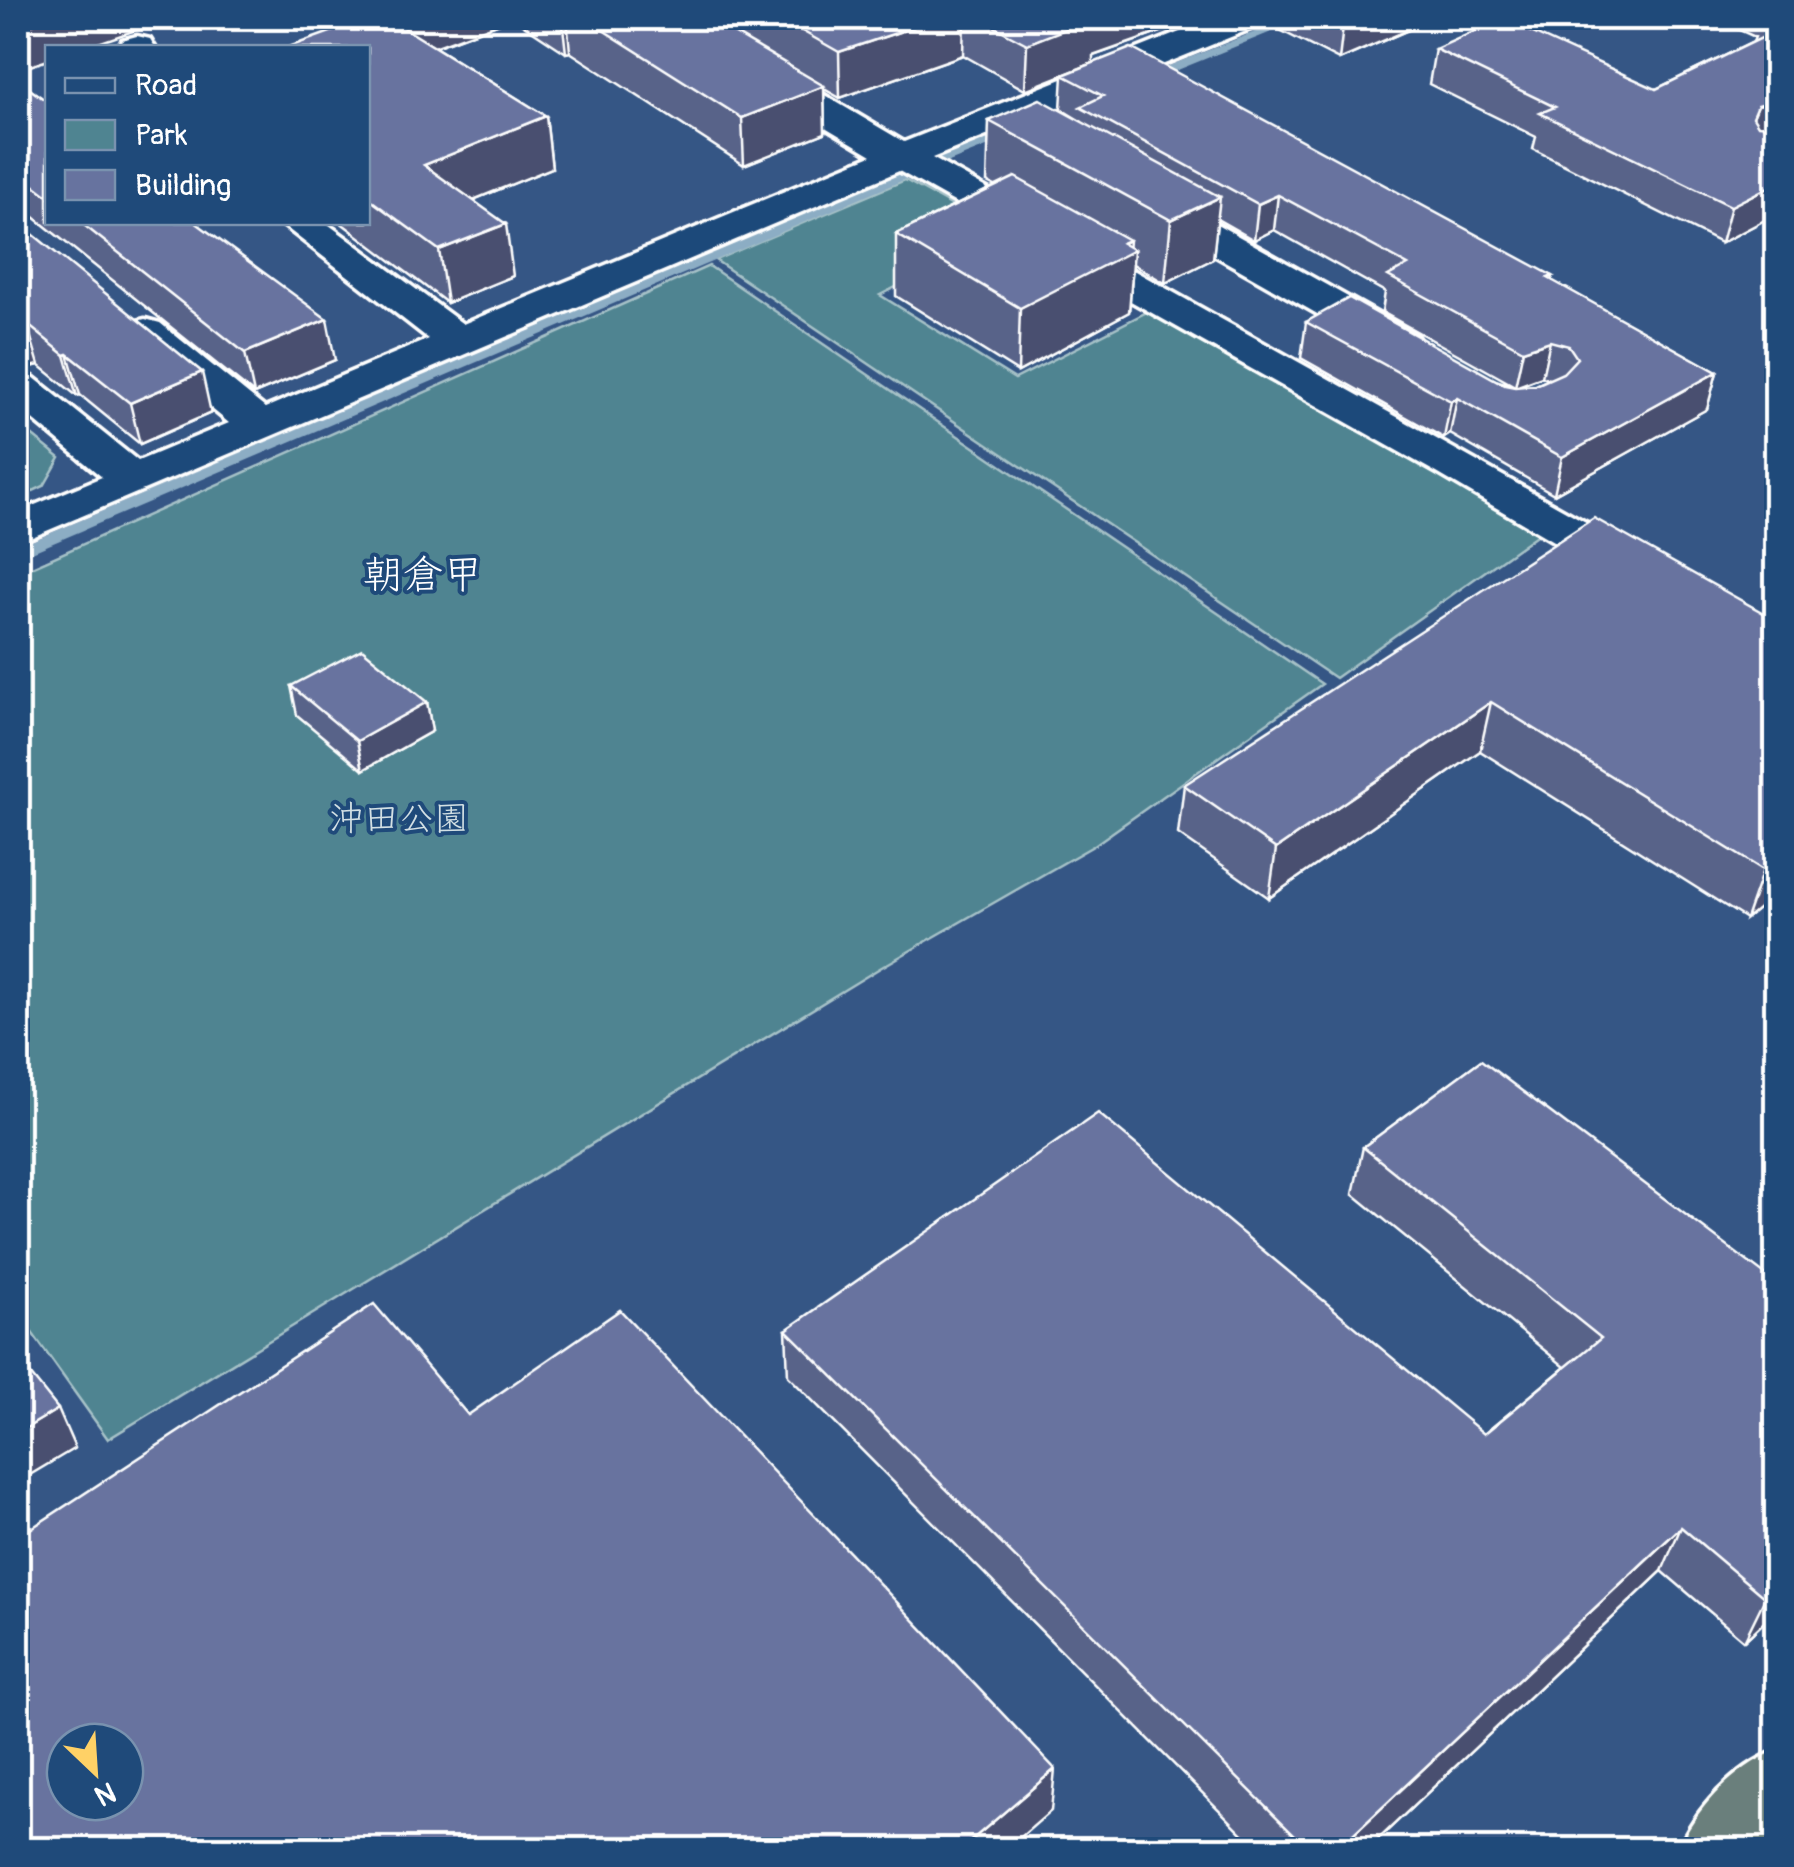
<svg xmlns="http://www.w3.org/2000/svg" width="1794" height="1867" viewBox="0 0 1794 1867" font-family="Pangolin,'Klee One',sans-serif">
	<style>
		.green { fill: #4f8491; stroke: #a7c2c8; stroke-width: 2.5 }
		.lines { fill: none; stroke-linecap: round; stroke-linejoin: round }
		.stream { fill: #8cadc4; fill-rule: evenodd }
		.street-casing { stroke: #fff; stroke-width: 7 }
		.highway-casing { stroke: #fff; stroke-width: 7 }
		.street { fill: #1f4a7a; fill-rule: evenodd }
		.highway { fill: #6b7f7c; fill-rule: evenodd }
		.wall { fill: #596389; stroke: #fff; stroke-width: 2.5; fill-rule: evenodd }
		.shaded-wall { fill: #48506f; stroke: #fff; stroke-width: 2.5 }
		.building { fill: #67739f; stroke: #fff; stroke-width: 2.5; fill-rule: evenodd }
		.labels { text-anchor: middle; stroke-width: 8; stroke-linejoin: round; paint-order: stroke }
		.park-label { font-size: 35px; fill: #d3e0e4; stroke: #1f4a7a }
		.quarter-label { font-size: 40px; fill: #fff; stroke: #1f4a7a }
	</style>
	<rect width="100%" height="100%" fill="#355685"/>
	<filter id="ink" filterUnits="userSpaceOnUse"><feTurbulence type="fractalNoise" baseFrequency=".01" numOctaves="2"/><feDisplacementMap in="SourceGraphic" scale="20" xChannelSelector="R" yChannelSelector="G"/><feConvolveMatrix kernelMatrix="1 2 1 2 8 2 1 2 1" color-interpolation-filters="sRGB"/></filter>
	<g filter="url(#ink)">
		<g class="green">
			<polygon points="905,180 1002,233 880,295 1015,379 1147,312 1542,531 1335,678 715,260"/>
			<polygon points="709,266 1322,684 1093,846 880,968 108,1439 18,1313 18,573"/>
			<polygon points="18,424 60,458 44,486 18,498"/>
		</g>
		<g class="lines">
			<g class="stream">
				<polygon points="1290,18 1306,18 1153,80 1141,77"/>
				<polygon points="1004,131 1009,132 1009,138 939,166 927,163"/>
				<polygon points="903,171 910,175 908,178 18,558 18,547"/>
			</g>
			<defs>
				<g id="street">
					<polygon points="653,18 694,18 904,142 1215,18 1262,18 1258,26 932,158 1652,559 1659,569 1652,579 1635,584 1618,579 1437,473 899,171 18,543 18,512 102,477 18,407 18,373 33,377 138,461 229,423 130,341 124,332 130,323 145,319 160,323 265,408 429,339 279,222 325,222 463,324 872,155 657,26"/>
					<polygon points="137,36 150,39 155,47 117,48 122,40"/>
					<polygon points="1149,190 1163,194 1416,335 1422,344 1416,353 1401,357 1386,353 1135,210 1129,202 1135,194"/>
				</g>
				<path id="highway" d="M1776,1751V1838L1766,1850H1678C1695,1809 1735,1767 1776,1751Z"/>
			</defs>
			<use href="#street" class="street-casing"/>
			<use href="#highway" class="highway-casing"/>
			<use href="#street" class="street"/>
			<use href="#highway" class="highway"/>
		</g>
		<g class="wall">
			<polygon points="336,18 1200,18 1093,56 1025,90 963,55 840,98 824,89 825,133 744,165 570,52 566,53 513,18 435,47 546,116 552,168 473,200 513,276 447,303 340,222 368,222 368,48 348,25"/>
			<polygon points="1264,18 1423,18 1422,24 1339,60 1264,22"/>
			<polygon points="1713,18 1776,18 1776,214 1721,243 1533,149 1536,137 1429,84 1435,49 1656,89 1753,42 1755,37"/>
			<path d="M1063,75L1553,276L1552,281L1717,372L1707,409L1554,494L1450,434L1444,438L1301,358L1306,322L1515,386L1382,312L1385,292L1274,230L1254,240L1217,219L1213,259L1165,283L1133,264L1129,312L1018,372L896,296V234L995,186L987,182L989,121L1079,120L1061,109ZM1542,377L1549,379L1536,385L1516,387Z"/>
			<polygon points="18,81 48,102 48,222 195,222 335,360 254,394 34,217 18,213"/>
			<polygon points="18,222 211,413 140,444 80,395 77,396 39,365 18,370"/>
			<polygon points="1773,618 1776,620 1776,894 1746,919 1480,751 1269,898 1178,834 1184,785"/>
			<polygon points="291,686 427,702 432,731 363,770 297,715"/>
			<polygon points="1481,1060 1776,1611 1744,1641 1662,1571 1367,1850 1259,1850 788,1376 786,1330 1484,1434 1565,1367 1353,1194 1363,1147"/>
		</g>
		<g class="shaded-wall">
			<polygon points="50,18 155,18 156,23 84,48 48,48 48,60 18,70 18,28"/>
			<polygon points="392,18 513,18 399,60"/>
			<polygon points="562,18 567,18 570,52 566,53"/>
			<polygon points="941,18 964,18 963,55 840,98 839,52"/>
			<polygon points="1088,18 1200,18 1093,56 1093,63 1025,90 1027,44"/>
			<polygon points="1344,18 1423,18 1422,24 1339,60"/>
			<polygon points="824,86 825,133 744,165 742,118"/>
			<polygon points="1776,100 1776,132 1749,141 1753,117 1758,105"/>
			<polygon points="546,116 552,168 431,217 424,165"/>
			<polygon points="1776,183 1776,214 1721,243 1731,206"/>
			<polygon points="1278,195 1274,230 1254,240 1258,204"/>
			<polygon points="1220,197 1213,259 1165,283 1171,220"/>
			<polygon points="506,224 513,276 447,303 439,250"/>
			<polygon points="1129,240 1128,253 1134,250 1129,312 1018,372 1020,308"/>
			<polygon points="327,319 335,360 254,394 245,353"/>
			<polygon points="27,324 39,365 18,370 18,326"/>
			<polygon points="1550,341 1542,377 1515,387 1523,350"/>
			<polygon points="68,354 80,395 77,396 65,355"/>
			<polygon points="202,372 211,413 140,444 130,403"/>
			<polygon points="1717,372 1707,409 1554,494 1562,457"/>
			<polygon points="1457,398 1450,434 1444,438 1451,401"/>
			<polygon points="427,702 432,731 363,770 357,741"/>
			<polygon points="1491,702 1480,751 1269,898 1276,849"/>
			<polygon points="1776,859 1776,894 1746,919 1763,870"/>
			<polygon points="58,1409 75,1448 18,1482 18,1433"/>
			<polygon points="1681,1527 1662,1571 1367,1850 1337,1850"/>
			<polygon points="1776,1587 1776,1611 1744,1641 1765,1598"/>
			<polygon points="1055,1769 1051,1811 1006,1850 960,1850"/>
		</g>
		<g class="building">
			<polygon points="18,18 50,18 18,28"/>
			<polygon points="369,18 388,18 546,116 424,165 506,224 439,250 368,198 368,48 286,48"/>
			<polygon points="584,18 708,18 824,86 742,118"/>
			<polygon points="779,18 941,18 839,52"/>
			<polygon points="978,18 1094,18 1027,44"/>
			<polygon points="1502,19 1656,89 1776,31 1776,100 1758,105 1753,117 1758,125 1776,126 1776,183 1731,206 1540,113 1555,107 1435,49"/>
			<polygon points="1131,48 1553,276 1548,278 1717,372 1562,457 1457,398 1451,401 1306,322 1349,298 1505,385 1515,387 1536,385 1563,373 1577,358 1569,346 1550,341 1523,350 1388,276 1408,265 1278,195 1258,204 1080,107 1103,96 1063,75"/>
			<polygon points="18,81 48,102 48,196 23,177 18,176"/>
			<polygon points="1040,99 1220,197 1171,220 989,121"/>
			<polygon points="1015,177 1129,240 1122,243 1134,250 1020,308 896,234"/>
			<polygon points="18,222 202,372 130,403 68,354 65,355 27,324 18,326"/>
			<polygon points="80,222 195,222 327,319 245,353"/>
			<polygon points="1594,518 1776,620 1776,859 1763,870 1491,702 1276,849 1184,785"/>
			<polygon points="362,649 427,702 357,741 291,686"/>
			<polygon points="1481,1060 1776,1283 1776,1587 1765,1598 1681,1527 1337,1850 1310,1850 786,1330 1098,1113 1484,1434 1601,1338 1363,1147"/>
			<path d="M374,1304L468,1415L620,1310L1055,1769L960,1850H18V1537ZM65,1742H125V1802H65Z"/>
			<polygon points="18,1359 58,1409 18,1433"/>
		</g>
	</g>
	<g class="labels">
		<g class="park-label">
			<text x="399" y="830">沖田公園</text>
		</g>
		<g class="quarter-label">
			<text x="423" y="588">朝倉甲</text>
		</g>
	</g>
	<rect width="1794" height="1867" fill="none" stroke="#1f4a7a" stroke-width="60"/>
	<rect x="30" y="30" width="1734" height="1807" fill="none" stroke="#fff" stroke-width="4" filter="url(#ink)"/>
	<rect x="45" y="45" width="325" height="180" fill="#1f4a7a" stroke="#7992af" stroke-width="2.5"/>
	<rect x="65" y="78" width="50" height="15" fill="#1f4a7a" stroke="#7992af" stroke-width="2.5"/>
	<text x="135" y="95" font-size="30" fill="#ffffff">Road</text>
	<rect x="65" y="120" width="50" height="30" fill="#4f8491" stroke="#7992af" stroke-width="2.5"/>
	<text x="135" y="145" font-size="30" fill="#ffffff">Park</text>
	<rect x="65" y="170" width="50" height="30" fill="#67739f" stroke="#7992af" stroke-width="2.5"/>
	<text x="135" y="195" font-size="30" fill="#ffffff">Building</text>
	<g transform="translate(95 1772) rotate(155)"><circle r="48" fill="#1f4a7a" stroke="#7992af" stroke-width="2.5"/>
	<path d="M0-8L18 38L0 25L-18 38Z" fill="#ffd166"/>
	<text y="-15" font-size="28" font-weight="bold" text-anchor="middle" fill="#ffffff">N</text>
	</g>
</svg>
